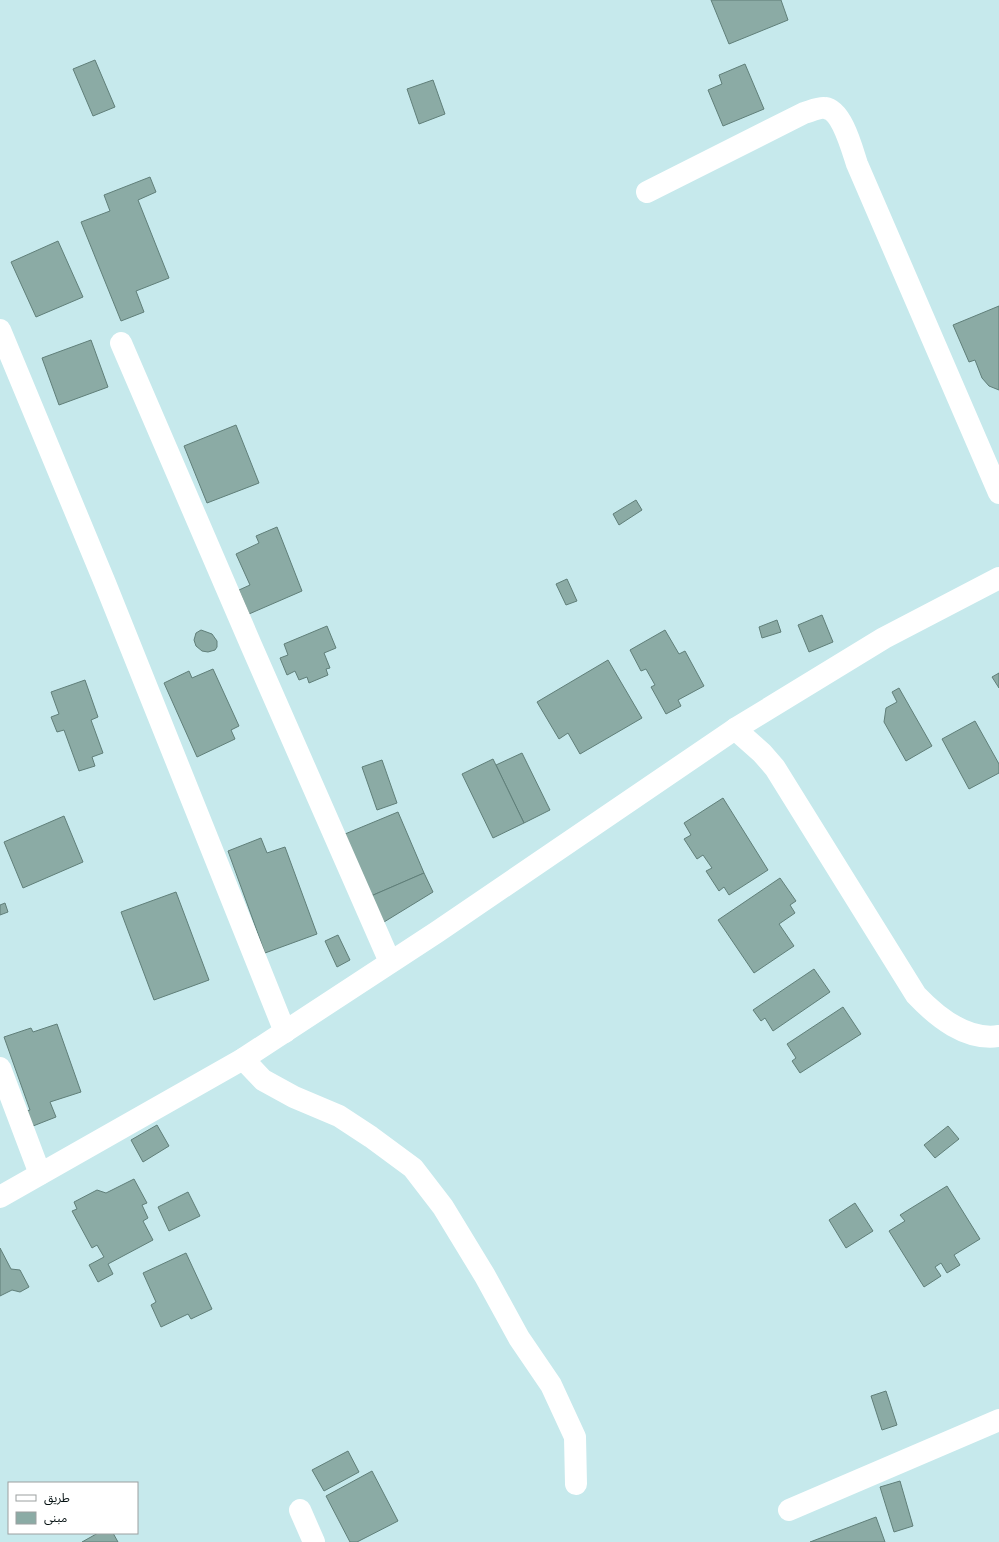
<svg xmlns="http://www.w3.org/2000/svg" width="999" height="1542" viewBox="0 0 999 1542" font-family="'Libre Baskerville','Noto Sans Arabic',serif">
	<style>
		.building { fill: #8baba5; stroke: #607f79 }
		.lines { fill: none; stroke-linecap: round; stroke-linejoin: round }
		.street { stroke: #fff; stroke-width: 22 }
	</style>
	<rect width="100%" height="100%" fill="#c6e9ec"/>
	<g class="building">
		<polygon points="711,0 781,0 788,20 729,44"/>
		<polygon points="95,60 115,107 93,116 73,69"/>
		<polygon points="745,64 764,109 723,126 708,90 722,84 719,75"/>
		<polygon points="433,80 445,114 419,124 407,89"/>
		<polygon points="150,177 156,192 138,200 169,278 136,291 144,312 121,321 81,222 110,211 104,195"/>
		<polygon points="58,241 83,297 36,317 11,262"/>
		<polygon points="999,306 999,390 989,386 982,378 975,360 969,362 953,325"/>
		<polygon points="91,340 108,387 59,405 42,358"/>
		<polygon points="236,425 259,483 207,503 184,446"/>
		<polygon points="636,500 642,510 619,525 613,514"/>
		<polygon points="277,527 302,591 249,614 239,590 250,585 236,554 259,543 256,536"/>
		<polygon points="567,579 577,601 566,605 556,584"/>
		<polygon points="822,615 833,642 809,652 798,625"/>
		<polygon points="777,620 781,632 762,638 759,627"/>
		<polygon points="327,626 336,648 324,653 330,668 326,669 328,675 309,683 307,677 299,680 295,671 287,675 280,658 288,655 284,644"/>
		<polygon points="201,630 212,634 217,641 217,647 215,650 208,652 202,651 196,646 194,640 196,633"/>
		<polygon points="665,630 679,654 685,651 704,686 678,700 681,706 666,714 651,687 655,685 646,669 641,671 630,650"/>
		<polygon points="608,660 642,718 580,754 568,733 559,739 537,702"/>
		<polygon points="213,669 239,726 231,730 235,739 197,757 164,683 189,671 192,678"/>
		<polygon points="999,673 999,688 992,677"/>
		<polygon points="85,680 98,717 91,720 103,753 92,757 95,766 79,771 64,730 57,732 51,717 59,714 51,692"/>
		<polygon points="899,688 932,746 906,761 884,722 886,708 897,702 892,692"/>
		<polygon points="975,721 999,764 999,773 969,789 942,739"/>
		<polygon points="522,753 550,810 524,823 496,765"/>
		<polygon points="493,759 524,823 493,838 462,774"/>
		<polygon points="382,760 397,803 377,810 362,767"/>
		<polygon points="723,798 768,870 729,895 724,887 719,891 706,871 712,868 703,855 697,859 684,839 691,835 684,823"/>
		<polygon points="398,812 424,873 371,896 345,834"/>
		<polygon points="64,816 83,862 23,888 4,842"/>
		<polygon points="261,838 267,853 285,847 317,934 265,953 228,851"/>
		<polygon points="424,873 433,892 384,922 371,896"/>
		<polygon points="780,878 796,901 790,905 795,913 779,924 794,946 754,973 718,920"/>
		<polygon points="176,892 209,980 154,1000 121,912"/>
		<polygon points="5,903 8,912 0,915 0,905"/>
		<polygon points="338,935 350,960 337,967 325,941"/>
		<polygon points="814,969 830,992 773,1031 765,1018 761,1021 753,1010"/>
		<polygon points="843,1007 861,1034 800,1073 792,1061 796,1058 787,1044"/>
		<polygon points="57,1024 81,1092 50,1102 56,1117 28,1128 23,1112 30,1110 4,1037 31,1028 33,1032"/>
		<polygon points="157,1125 169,1146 143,1162 131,1140"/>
		<polygon points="948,1126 959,1139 935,1158 924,1145"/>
		<polygon points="134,1179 147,1203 142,1205 148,1218 143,1221 153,1240 108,1264 113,1274 98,1282 89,1265 104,1257 97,1245 92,1248 72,1211 77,1209 74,1202 97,1190 106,1193"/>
		<polygon points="947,1186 980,1239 954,1255 960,1265 947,1273 941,1263 935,1267 941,1276 924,1287 889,1231 905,1221 900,1215"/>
		<polygon points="188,1192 200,1216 169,1231 158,1207"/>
		<polygon points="855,1203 873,1231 846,1248 829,1220"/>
		<polygon points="0,1248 11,1269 20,1270 29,1287 20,1292 12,1290 0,1296"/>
		<polygon points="186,1253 212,1309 191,1319 188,1314 161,1327 151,1305 156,1302 143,1273"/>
		<polygon points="886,1391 897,1425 882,1430 871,1396"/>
		<polygon points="348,1451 359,1472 324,1491 312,1470"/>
		<polygon points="372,1471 398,1521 357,1542 350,1542 326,1496"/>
		<polygon points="900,1481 913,1526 894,1532 880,1487"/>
		<polygon points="876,1517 885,1542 810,1542"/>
		<polygon points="98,1533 113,1533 118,1542 82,1542"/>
	</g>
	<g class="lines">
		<g class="street">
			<path d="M647,192L804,113C811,111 819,107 825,108C842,110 852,149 857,164L999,493"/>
			<polyline points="0,330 105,583 285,1032"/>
			<polyline points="121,343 251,645 390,962"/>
			<path d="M735,729L762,753L775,768L916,995C937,1017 966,1041 999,1036"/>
			<polyline points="243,1059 263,1080 294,1097 339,1116 371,1137 413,1168 443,1207 485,1276 519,1338 551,1385 575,1437 576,1484"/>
			<polyline points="0,1068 40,1174"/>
			<polyline points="0,1197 243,1059 437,932 735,729 884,638 999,578"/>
			<polyline points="300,1510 314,1542"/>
			<polyline points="789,1510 999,1420"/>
		</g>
	</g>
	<rect x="8" y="1482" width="130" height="52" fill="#ffffff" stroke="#9ba0a0"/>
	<rect x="16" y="1495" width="20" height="6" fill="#ffffff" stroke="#9ba0a0"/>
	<text x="44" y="1502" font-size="12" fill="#051112">طريق</text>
	<rect x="16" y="1512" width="20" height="12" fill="#8baba5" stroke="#9ba0a0"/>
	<text x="44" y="1522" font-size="12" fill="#051112">مبنى</text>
</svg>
